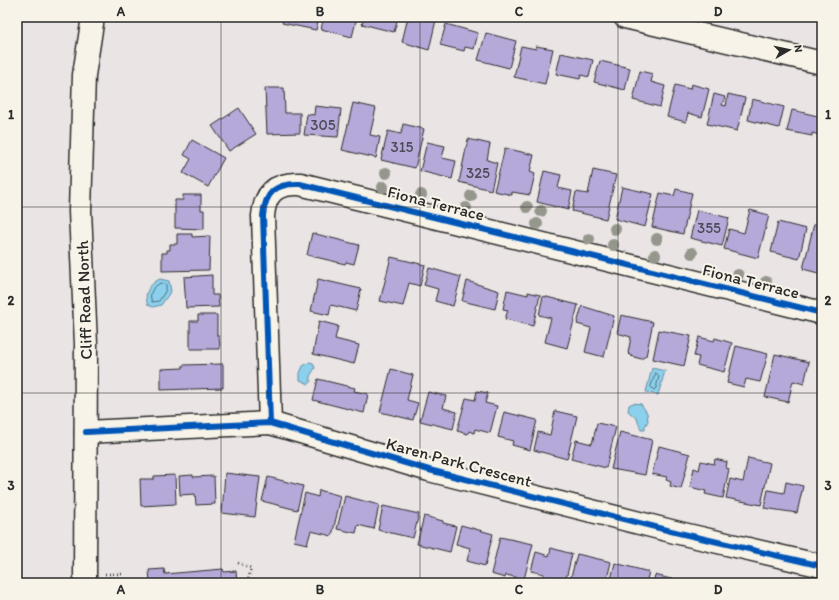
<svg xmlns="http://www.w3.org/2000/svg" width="839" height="600" viewBox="0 0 839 600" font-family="Itim,sans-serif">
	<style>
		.water { fill: #8bd0ec; stroke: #658e9f }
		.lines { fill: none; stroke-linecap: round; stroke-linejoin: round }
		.shore { stroke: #516d78; stroke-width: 1 }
		.building { fill: #b5a9da; stroke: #2b2b2b }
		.minor-casing { stroke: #2b2b2b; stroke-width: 25 }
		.path { stroke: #2b2b2b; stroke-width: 2.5; stroke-dasharray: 1 3; stroke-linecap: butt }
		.minor { stroke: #f7f3e8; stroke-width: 22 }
		.cycleway-casing { stroke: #f7f3e8; stroke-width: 8 }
		.cycleway { stroke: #0057b8; stroke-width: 6 }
		.tree { fill: #95968c }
		.grid { fill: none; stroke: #2b2b2b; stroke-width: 1; stroke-opacity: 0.55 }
		.labels { text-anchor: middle; stroke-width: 4; stroke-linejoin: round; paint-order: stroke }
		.number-label { font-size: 15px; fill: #4e4a57 }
		.street-label { font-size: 17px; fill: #2b2b2b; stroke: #f7f3e8 }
		.neatline { fill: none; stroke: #2b2b2b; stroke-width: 1.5 }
		.grid-label { font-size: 13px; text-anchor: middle; font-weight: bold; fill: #2b2b2b }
	</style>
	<rect width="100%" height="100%" fill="#eae4e5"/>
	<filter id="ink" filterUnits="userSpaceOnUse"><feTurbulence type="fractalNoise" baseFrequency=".025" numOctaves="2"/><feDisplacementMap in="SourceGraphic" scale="8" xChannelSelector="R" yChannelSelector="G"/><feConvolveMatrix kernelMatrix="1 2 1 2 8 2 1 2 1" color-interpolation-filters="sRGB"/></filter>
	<g filter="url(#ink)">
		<g class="water">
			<path d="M160,279L169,281L171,291L161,305L153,307L148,305C143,294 149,284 160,279Z"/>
			<polygon points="310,362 313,363 315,368 310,376 311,381 309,384 300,380 300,373 303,366"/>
			<polygon points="652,368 665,371 658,395 646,392"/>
			<polygon points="633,403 641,404 647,413 648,421 645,426 645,430 641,430 637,419 628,411 629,405"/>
		</g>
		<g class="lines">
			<g class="shore">
				<path d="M161,283L166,284V290L159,301L152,302C148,294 153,286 161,283Z"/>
				<polygon points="656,373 659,376 656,388 654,390 651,387"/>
			</g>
		</g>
		<g class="building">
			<polygon points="284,17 319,17 316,30 282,23"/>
			<polygon points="324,17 357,17 352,37 321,29"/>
			<polygon points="364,17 398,17 394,32 362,24"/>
			<polygon points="408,17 424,17 436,20 429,50 402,42"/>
			<polygon points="446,24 478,33 474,49 465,47 464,51 440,45"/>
			<polygon points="486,33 516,41 509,68 478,60"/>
			<polygon points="521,46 536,49 536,46 553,49 545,84 514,77"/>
			<polygon points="561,53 593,60 589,77 581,75 580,79 556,74"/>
			<polygon points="600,61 630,68 625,90 594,82"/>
			<polygon points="640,71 653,74 651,82 665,86 660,107 633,100"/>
			<polygon points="691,84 709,89 702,117 688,113 686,122 667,117 675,85 690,89"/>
			<polygon points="265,88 284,88 285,113 300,113 300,133 267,134"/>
			<polygon points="714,94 725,97 722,105 726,106 728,94 745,98 737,131 707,124"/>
			<polygon points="752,99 784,107 779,128 748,120"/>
			<polygon points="353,103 376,108 370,135 380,137 376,158 342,150"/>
			<polygon points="315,106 341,109 338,137 304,135 307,114 314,115"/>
			<polygon points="239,108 256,134 229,151 212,126"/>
			<polygon points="792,110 822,117 820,135 812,133 812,136 787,131"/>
			<polygon points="403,124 424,129 415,168 381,160 388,131 401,134"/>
			<polygon points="468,139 490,144 487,160 497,163 491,190 459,182"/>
			<polygon points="192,140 224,158 208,187 183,173 191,159 184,155"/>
			<polygon points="427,142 445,146 442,158 456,161 452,179 420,171"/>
			<polygon points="505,148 534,155 530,172 535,174 530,195 512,192 512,195 494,191"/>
			<polygon points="593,170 616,175 606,219 572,211 576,192 588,194"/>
			<polygon points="544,171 561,175 558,188 572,191 568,210 537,202"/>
			<polygon points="622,187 653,194 645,227 615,219"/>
			<polygon points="676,189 692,193 683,234 652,227 660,193 674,196"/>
			<polygon points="183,195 201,195 201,210 204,210 204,229 175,228 175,200 183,200"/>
			<polygon points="697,210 729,218 722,246 690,238"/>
			<polygon points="750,210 769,215 758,258 724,249 729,229 744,233"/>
			<polygon points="778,222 806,229 799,259 771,252"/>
			<polygon points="814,224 822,227 822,274 803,269"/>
			<polygon points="312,233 359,245 354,264 346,262 345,264 307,255"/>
			<polygon points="177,234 192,234 192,237 210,236 209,270 162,271 162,253 167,253 167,250 170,250 170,244 177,244"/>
			<polygon points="391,257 425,265 420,286 409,283 403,306 380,301"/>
			<polygon points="429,268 461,277 453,306 435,301 438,289 424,285"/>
			<polygon points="212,275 212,295 218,295 219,307 186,308 184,277"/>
			<polygon points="318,279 361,289 356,311 331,305 329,315 311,311"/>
			<polygon points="467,281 499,291 495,309 462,301"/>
			<polygon points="507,290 528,295 528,292 540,295 533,326 505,319 508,310 503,309"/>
			<polygon points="543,296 578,305 567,348 545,342 551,318 539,315"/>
			<polygon points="582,306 614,316 604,357 585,352 591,328 577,324"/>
			<polygon points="198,315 217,315 217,336 219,336 220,349 190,349 190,321 198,321"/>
			<polygon points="621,315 653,322 646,356 641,359 631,356 628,353 631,337 617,333"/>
			<polygon points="319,321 338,326 335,339 359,345 354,364 313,354"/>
			<polygon points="659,330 691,336 684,366 653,359"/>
			<polygon points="699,337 714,341 715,338 732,343 724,372 697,365 699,357 694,356"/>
			<polygon points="736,346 768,354 760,382 746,379 744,387 727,383"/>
			<polygon points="775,354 809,362 804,384 793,381 788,402 765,397"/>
			<polygon points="223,364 223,388 161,390 161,369 183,368 183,365"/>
			<polygon points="391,369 413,375 407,400 418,403 413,420 380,412"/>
			<polygon points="318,379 355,388 354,391 368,394 364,413 313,400"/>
			<polygon points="477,391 488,393 485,403 497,406 490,433 475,429 474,433 469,431 468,434 457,431 466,398 475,400"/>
			<polygon points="428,392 446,396 443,408 457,412 453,429 420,421"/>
			<polygon points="555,411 577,416 567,459 534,450 538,432 550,435"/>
			<polygon points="504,412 537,420 530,450 512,445 513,441 498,437"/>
			<polygon points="597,423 616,427 606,468 571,459 576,440 592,444"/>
			<polygon points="620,432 652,440 645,475 611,469"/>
			<polygon points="659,446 690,454 681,489 670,486 671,482 666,480 667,477 652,474"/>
			<polygon points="748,458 770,463 761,505 726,498 730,479 743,482"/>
			<polygon points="715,459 727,462 726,468 729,469 723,498 705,494 706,491 690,487 694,468 699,470 701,461 714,464"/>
			<polygon points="225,473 260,477 255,517 222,513"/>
			<polygon points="175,475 176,504 141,506 140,479 154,479 154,476"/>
			<polygon points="193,475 193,477 214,476 215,504 196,505 195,494 180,495 179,476"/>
			<polygon points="268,477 303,486 297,510 262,501"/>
			<polygon points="786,482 803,486 797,513 764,508 768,490 784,493"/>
			<polygon points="319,490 341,496 332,536 311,531 307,544 294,541 305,493 318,497"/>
			<polygon points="345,496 379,505 374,529 358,525 356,533 337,529"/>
			<polygon points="383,506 419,514 413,538 378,530"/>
			<polygon points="424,516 443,521 443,523 456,526 450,552 417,544"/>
			<polygon points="461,525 493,534 485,566 467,561 470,548 456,544"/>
			<polygon points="500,537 533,544 524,579 506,575 505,578 491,574"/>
			<polygon points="551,548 572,554 565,583 542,583 544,574 531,571 536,552 549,556"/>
			<polygon points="577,554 611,562 606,583 585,581 580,583 570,581"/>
			<polygon points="615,563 649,572 646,583 610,583"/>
			<polygon points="164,569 165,574 223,569 224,572 236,571 237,583 150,583 149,570"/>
			<polygon points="655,575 687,583 653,583"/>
		</g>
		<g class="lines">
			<defs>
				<g id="minor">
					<polyline points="625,17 822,63"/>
					<path d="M270,423L263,216C265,192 276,183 300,184L822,313"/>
					<polyline points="86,432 270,423 429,470 679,533 822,566"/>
					<polyline points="85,583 86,344 80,211 84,75 93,17"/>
				</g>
			</defs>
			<use href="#minor" class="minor-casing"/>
			<g class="path">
				<polyline points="238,563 251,568 247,583"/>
				<polyline points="105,574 122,574"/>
			</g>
			<use href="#minor" class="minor"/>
			<defs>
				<g id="cycleway">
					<path d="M270,423L263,216C265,192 276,183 300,184L822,313"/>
					<polyline points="86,432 270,423 429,470 679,533 822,566"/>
				</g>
			</defs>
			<use href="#cycleway" class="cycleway-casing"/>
			<use href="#cycleway" class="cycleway"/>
		</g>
		<g class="tree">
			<circle cx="386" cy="173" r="6"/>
			<circle cx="383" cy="187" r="6"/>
			<circle cx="421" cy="195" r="6"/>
			<circle cx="471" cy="196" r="6"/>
			<circle cx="527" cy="207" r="6"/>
			<circle cx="466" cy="208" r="6"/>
			<circle cx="541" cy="211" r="6"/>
			<circle cx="537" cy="224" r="6"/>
			<circle cx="615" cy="229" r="6"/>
			<circle cx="589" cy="239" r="6"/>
			<circle cx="657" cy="239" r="6"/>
			<circle cx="613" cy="245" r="6"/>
			<circle cx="692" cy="253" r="6"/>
			<circle cx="655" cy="255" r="6"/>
			<circle cx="738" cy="275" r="6"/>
			<circle cx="766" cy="282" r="6"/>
		</g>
	</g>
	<path class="grid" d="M221,17V583M420,17V583M618,17V583M17,207H822M17,393H822"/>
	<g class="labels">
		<g class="number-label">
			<text x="323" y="130">305</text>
			<text x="402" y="152">315</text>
			<text x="478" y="178">325</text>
			<text x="709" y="233">355</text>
		</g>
		<g class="street-label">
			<text transform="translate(436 203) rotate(14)" y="6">Fiona Terrace</text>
			<text transform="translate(751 281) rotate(14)" y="6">Fiona Terrace</text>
			<text transform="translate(84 300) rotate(-92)" y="6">Cliff Road North</text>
			<text transform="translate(459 462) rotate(15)" y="6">Karen Park Crescent</text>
		</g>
	</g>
	<rect width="839" height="600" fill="none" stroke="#f7f3e8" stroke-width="44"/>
	<g transform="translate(789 50) rotate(81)" stroke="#f7f3e8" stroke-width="3" paint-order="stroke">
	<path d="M0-3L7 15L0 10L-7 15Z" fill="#2b2b2b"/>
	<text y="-6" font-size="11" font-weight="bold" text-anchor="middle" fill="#2b2b2b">N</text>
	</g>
	<rect x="22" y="22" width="795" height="556" class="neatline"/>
	<g class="grid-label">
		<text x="121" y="16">A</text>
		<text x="320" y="16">B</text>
		<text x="519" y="16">C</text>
		<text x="718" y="16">D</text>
		<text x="11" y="119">1</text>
		<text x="828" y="119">1</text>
		<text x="11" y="305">2</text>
		<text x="828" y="305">2</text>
		<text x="11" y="490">3</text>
		<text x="828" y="490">3</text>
		<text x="121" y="594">A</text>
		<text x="320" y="594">B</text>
		<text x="519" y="594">C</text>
		<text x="718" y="594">D</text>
	</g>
</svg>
